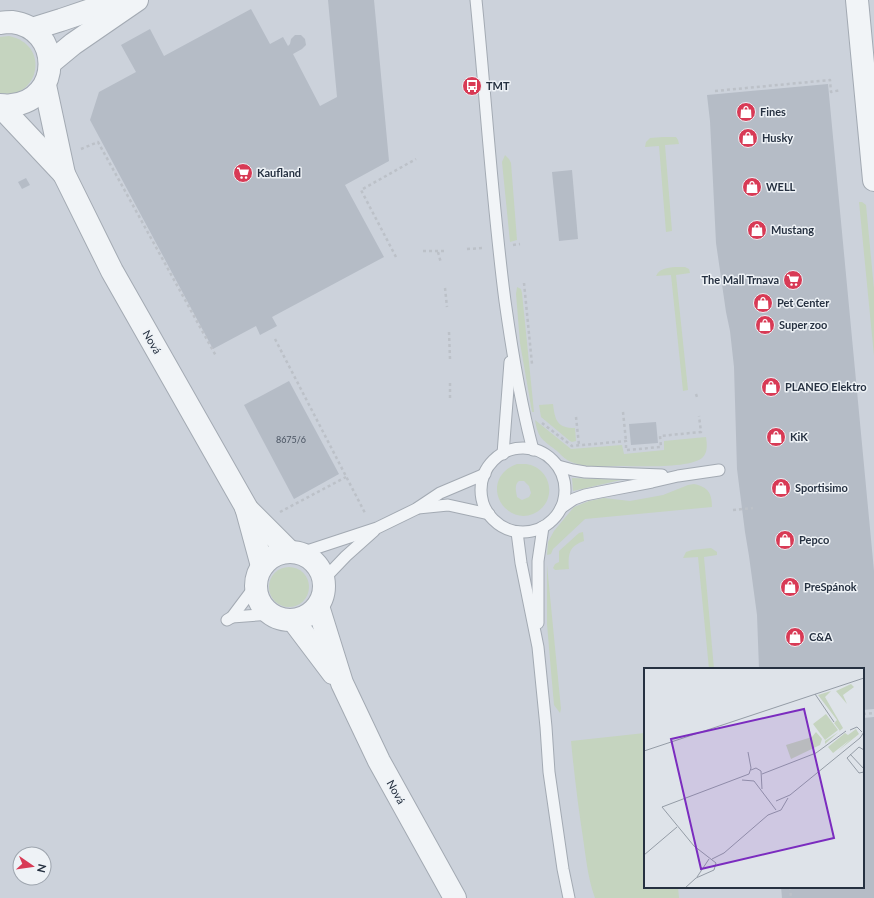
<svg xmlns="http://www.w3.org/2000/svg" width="874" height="898" viewBox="0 0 874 898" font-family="Lato,sans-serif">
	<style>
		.built { fill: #ccd2db; fill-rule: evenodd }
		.green { fill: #c5d4bf; fill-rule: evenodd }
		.building { fill: #b5bcc6 }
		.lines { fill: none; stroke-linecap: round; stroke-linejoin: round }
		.lane-casing { stroke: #a3aab3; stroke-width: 13 }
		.street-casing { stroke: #a3aab3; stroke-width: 24 }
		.path { stroke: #bcc1c8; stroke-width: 2.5; stroke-dasharray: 3 3; stroke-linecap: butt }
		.lane { stroke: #f1f4f7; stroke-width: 11 }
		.street { stroke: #f1f4f7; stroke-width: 22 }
		.labels { text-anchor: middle; stroke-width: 3; stroke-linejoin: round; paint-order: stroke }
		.number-label { font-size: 9px; fill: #4a5462 }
		.poi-label { font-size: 11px; font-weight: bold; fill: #263141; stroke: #eef2f6; text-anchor: start }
		.street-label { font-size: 11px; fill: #263141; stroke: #eef2f6 }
		.inset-road { fill: none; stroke: #949ca6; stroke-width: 1 }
		.view { fill: #7b2cbf; fill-opacity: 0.15; stroke: #7b2cbf; stroke-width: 2 }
		.inset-edge { fill: none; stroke: #263141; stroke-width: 2 }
	</style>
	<rect width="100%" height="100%" fill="#dee3e9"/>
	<path class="built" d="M0,0H874V898H0ZM645,669H863V887H645ZM20,854H44V878H20Z"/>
	<g class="green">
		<path d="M9,36C52,45 38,101 0,93V37Z"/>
		<polygon points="663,137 676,137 678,140 679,144 665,145 672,231 666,232 659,146 645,147 646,142 650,138"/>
		<polygon points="505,155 509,159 511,163 517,240 510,242 502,162"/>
		<polygon points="859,202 862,202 866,205 874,289 874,356"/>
		<path d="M675,267H685L689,269L690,273L676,275L688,390L683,391L671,275L656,276C660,268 667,268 675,267Z"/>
		<polygon points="517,287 521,289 522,293 534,412 532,412 520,343 516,294"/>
		<path d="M553,404C555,420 557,428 575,428L576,441L572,442L570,441L541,417L539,405Z"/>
		<path d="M535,420L571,449L622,445L624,454L664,450V441L706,437C707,443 708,452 703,457C692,469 637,466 619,466C604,466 588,468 574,463C567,461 562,456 557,451C543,440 538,439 535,420Z"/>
		<path d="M517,464C520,464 523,464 526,464C543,466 553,483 548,498C546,505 540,511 533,514C508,524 485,492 504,472C508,468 512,466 517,464ZM519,481H524L529,486L531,493L529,497L522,500L517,497C516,491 514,485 519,481Z"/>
		<polygon points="572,478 621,480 573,491"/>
		<path d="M694,484C708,487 712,493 712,507L585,519L553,549L551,554L547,555L548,542L554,531L574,507L589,501L604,498L630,501L663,495L688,485Z"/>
		<path d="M583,532L584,541C569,546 568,554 569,569L555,570L553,568L555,564L559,562V551L579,533Z"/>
		<polygon points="711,548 717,552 717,555 704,557 714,669 709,669 698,557 683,558 686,552 692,550"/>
		<polygon points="547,565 561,709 560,713 554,705 551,671 547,624"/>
		<circle cx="289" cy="587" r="20"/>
		<path d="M645,733V887H678L679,898H595C588,879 586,858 583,838C578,805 574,773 571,741Z"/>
	</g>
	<g class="building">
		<polygon points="328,0 374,0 389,161 345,185 384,257 272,317 277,326 260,335 256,326 213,349 90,120 99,92 136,72 121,45 150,29 164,56 251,9 270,44 283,37 288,46 290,44 291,39 295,35 301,35 305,39 306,45 302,49 293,54 320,106 337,97"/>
		<polygon points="828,84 874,571 874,709 863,710 863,669 759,669 757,615 749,556 745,532 737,469 734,367 730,331 726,312 716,243 710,121 707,95"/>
		<polygon points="572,170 578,239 559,241 552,172"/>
		<polygon points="26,178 30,185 22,189 18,182"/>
		<polygon points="289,381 339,474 294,499 244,405"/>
		<polygon points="656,422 658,443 631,445 629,424"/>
		<polygon points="874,717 874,898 782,898 781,887 863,887 863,718"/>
	</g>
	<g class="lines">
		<defs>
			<g id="lane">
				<path d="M476,0C486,100 492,201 505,301C512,351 520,401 533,450"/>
				<circle cx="523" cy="490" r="42"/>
				<polyline points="503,454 510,362"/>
				<polyline points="558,466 573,470 585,472 662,475"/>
				<polyline points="418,508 448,505 489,514"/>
				<polyline points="561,508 574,499 585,495 600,492 652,482 678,476 719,470"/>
				<polyline points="517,532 521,563 538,647 546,727 549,772 563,869 569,898"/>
				<polyline points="301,553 377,528 416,509 440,493 485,474"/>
				<polyline points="323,580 346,556 374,531"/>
				<polyline points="232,617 271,614"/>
				<polyline points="227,620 232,617 256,585"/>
				<polyline points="538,623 538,561 543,527"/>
			</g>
			<g id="street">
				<polyline points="857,0 874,180"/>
				<path d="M0,23C4,22 8,22 12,22C62,28 62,100 12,105C8,106 4,105 0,105"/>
				<polyline points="32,29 61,20 120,0"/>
				<polyline points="50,63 73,44 137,0"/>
				<polyline points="45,85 64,174 112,271 246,507 262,566"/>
				<polyline points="0,106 64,174"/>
				<polyline points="246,508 289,551"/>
				<circle cx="290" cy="586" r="34"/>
				<polyline points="318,606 342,683 379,761 455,898"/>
				<polyline points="293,620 333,673"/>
			</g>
		</defs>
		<use href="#lane" class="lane-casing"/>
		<use href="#street" class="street-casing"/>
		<g class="path">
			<polyline points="715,91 830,80 831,92 841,90"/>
			<polyline points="81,149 98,142 216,356"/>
			<polyline points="513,245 520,244"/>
			<polyline points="467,249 484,248"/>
			<polyline points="423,251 445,251"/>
			<polyline points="438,252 441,263"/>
			<polyline points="396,257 361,190 416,159"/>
			<polyline points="524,283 532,364"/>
			<polyline points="445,288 447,307"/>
			<polyline points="449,332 450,359"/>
			<polyline points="275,339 365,513"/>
			<polyline points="450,383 450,400"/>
			<polyline points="696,394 697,397"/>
			<polyline points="623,412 626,441"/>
			<polyline points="576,417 579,445"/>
			<polyline points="542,423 572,446 626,441 626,450 661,447 660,436 701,432 699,416"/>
			<polyline points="733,510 753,508"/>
			<polyline points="280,512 346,477"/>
			<polyline points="863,714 874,713"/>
			<polyline points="790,887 791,898"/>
		</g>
		<use href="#lane" class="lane"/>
		<use href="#street" class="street"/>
	</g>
	<defs>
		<symbol id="bus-disc" viewBox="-11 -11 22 22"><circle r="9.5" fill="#d83a55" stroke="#eef2f6"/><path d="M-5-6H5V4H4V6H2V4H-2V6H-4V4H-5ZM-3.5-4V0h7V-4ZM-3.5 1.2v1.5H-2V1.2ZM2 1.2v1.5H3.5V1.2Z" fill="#fff"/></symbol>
		<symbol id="shop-disc" viewBox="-11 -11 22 22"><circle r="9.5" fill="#d83a55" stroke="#eef2f6"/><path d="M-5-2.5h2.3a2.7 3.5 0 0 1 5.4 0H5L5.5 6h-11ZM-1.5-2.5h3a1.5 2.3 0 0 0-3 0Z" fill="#fff"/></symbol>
		<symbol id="supermarket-disc" viewBox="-11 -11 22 22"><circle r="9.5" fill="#d83a55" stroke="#eef2f6"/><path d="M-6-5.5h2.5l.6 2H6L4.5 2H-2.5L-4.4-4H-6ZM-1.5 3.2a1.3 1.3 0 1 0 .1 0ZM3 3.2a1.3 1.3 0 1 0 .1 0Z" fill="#fff"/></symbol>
	</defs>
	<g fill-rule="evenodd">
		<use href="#bus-disc" x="461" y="75" width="22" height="22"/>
		<use href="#shop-disc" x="735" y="101" width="22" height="22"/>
		<use href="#shop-disc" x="737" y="127" width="22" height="22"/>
		<use href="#supermarket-disc" x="232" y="162" width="22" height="22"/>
		<use href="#shop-disc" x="741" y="176" width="22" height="22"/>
		<use href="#shop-disc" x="746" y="219" width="22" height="22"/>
		<use href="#supermarket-disc" x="782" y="269" width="22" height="22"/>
		<use href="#shop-disc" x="752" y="292" width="22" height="22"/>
		<use href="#shop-disc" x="754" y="314" width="22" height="22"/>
		<use href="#shop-disc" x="760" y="376" width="22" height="22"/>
		<use href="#shop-disc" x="765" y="426" width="22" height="22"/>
		<use href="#shop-disc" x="770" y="477" width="22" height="22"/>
		<use href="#shop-disc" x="774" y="529" width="22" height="22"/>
		<use href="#shop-disc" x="779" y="576" width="22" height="22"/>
		<use href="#shop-disc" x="784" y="626" width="22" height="22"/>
	</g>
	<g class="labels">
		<g class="number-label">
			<text x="291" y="443">8675/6</text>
		</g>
		<g class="poi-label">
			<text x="486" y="90">TMT</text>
			<text x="760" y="116">Fines</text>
			<text x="762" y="142">Husky</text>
			<text x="257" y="177">Kaufland</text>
			<text x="766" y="191">WELL</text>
			<text x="771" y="234">Mustang</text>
			<text x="779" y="284" text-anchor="end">The Mall Trnava</text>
			<text x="777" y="307">Pet Center</text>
			<text x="779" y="329">Super zoo</text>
			<text x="785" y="391">PLANEO Elektro</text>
			<text x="790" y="441">KiK</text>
			<text x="795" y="492">Sportisimo</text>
			<text x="799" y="544">Pepco</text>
			<text x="804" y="591">PreSpánok</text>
			<text x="809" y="641">C&amp;A</text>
		</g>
		<g class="street-label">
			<text transform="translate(152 342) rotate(60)" y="4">Nová</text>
			<text transform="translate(396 792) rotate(61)" y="4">Nová</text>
		</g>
	</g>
	<g transform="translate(644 668)">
		<rect width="220" height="220" fill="#dee3e9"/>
		<path d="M207,16L210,19L199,27L203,36L192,23ZM187,23L181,29L199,60L181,76V73L196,63L190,55L193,52L174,27ZM182,46L194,62L181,72L169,56ZM212,61L215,66L194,83L207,71L189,85L184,79L201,65L204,67ZM172,64L178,71L176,77L147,91L142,77L168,69Z" fill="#c5d4bf"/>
		<path class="inset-road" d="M171,26L190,54M206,62L213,59L218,64M220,82L215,79L203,90L215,105L220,104M0,83L220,10M206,86L220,101M107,102L112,100L117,103L118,121M118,106L172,85L202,63M98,112L110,113L132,142M132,133L146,127L216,70L220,64M0,187L33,159M68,191L80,185L124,147L137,142L144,130M53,209L65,191M41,220L52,210L70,202L72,195L50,178L18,139L105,106L107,100L104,84"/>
		<path class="view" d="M160,41L190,170L57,201L27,71Z"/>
		<rect width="220" height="220" class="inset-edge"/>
	</g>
	<g transform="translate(32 866) rotate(103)"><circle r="19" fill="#eef2f6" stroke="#9ea5ae"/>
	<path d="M0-3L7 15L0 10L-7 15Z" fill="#d83a55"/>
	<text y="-6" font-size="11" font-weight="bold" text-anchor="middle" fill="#263141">N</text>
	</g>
</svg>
